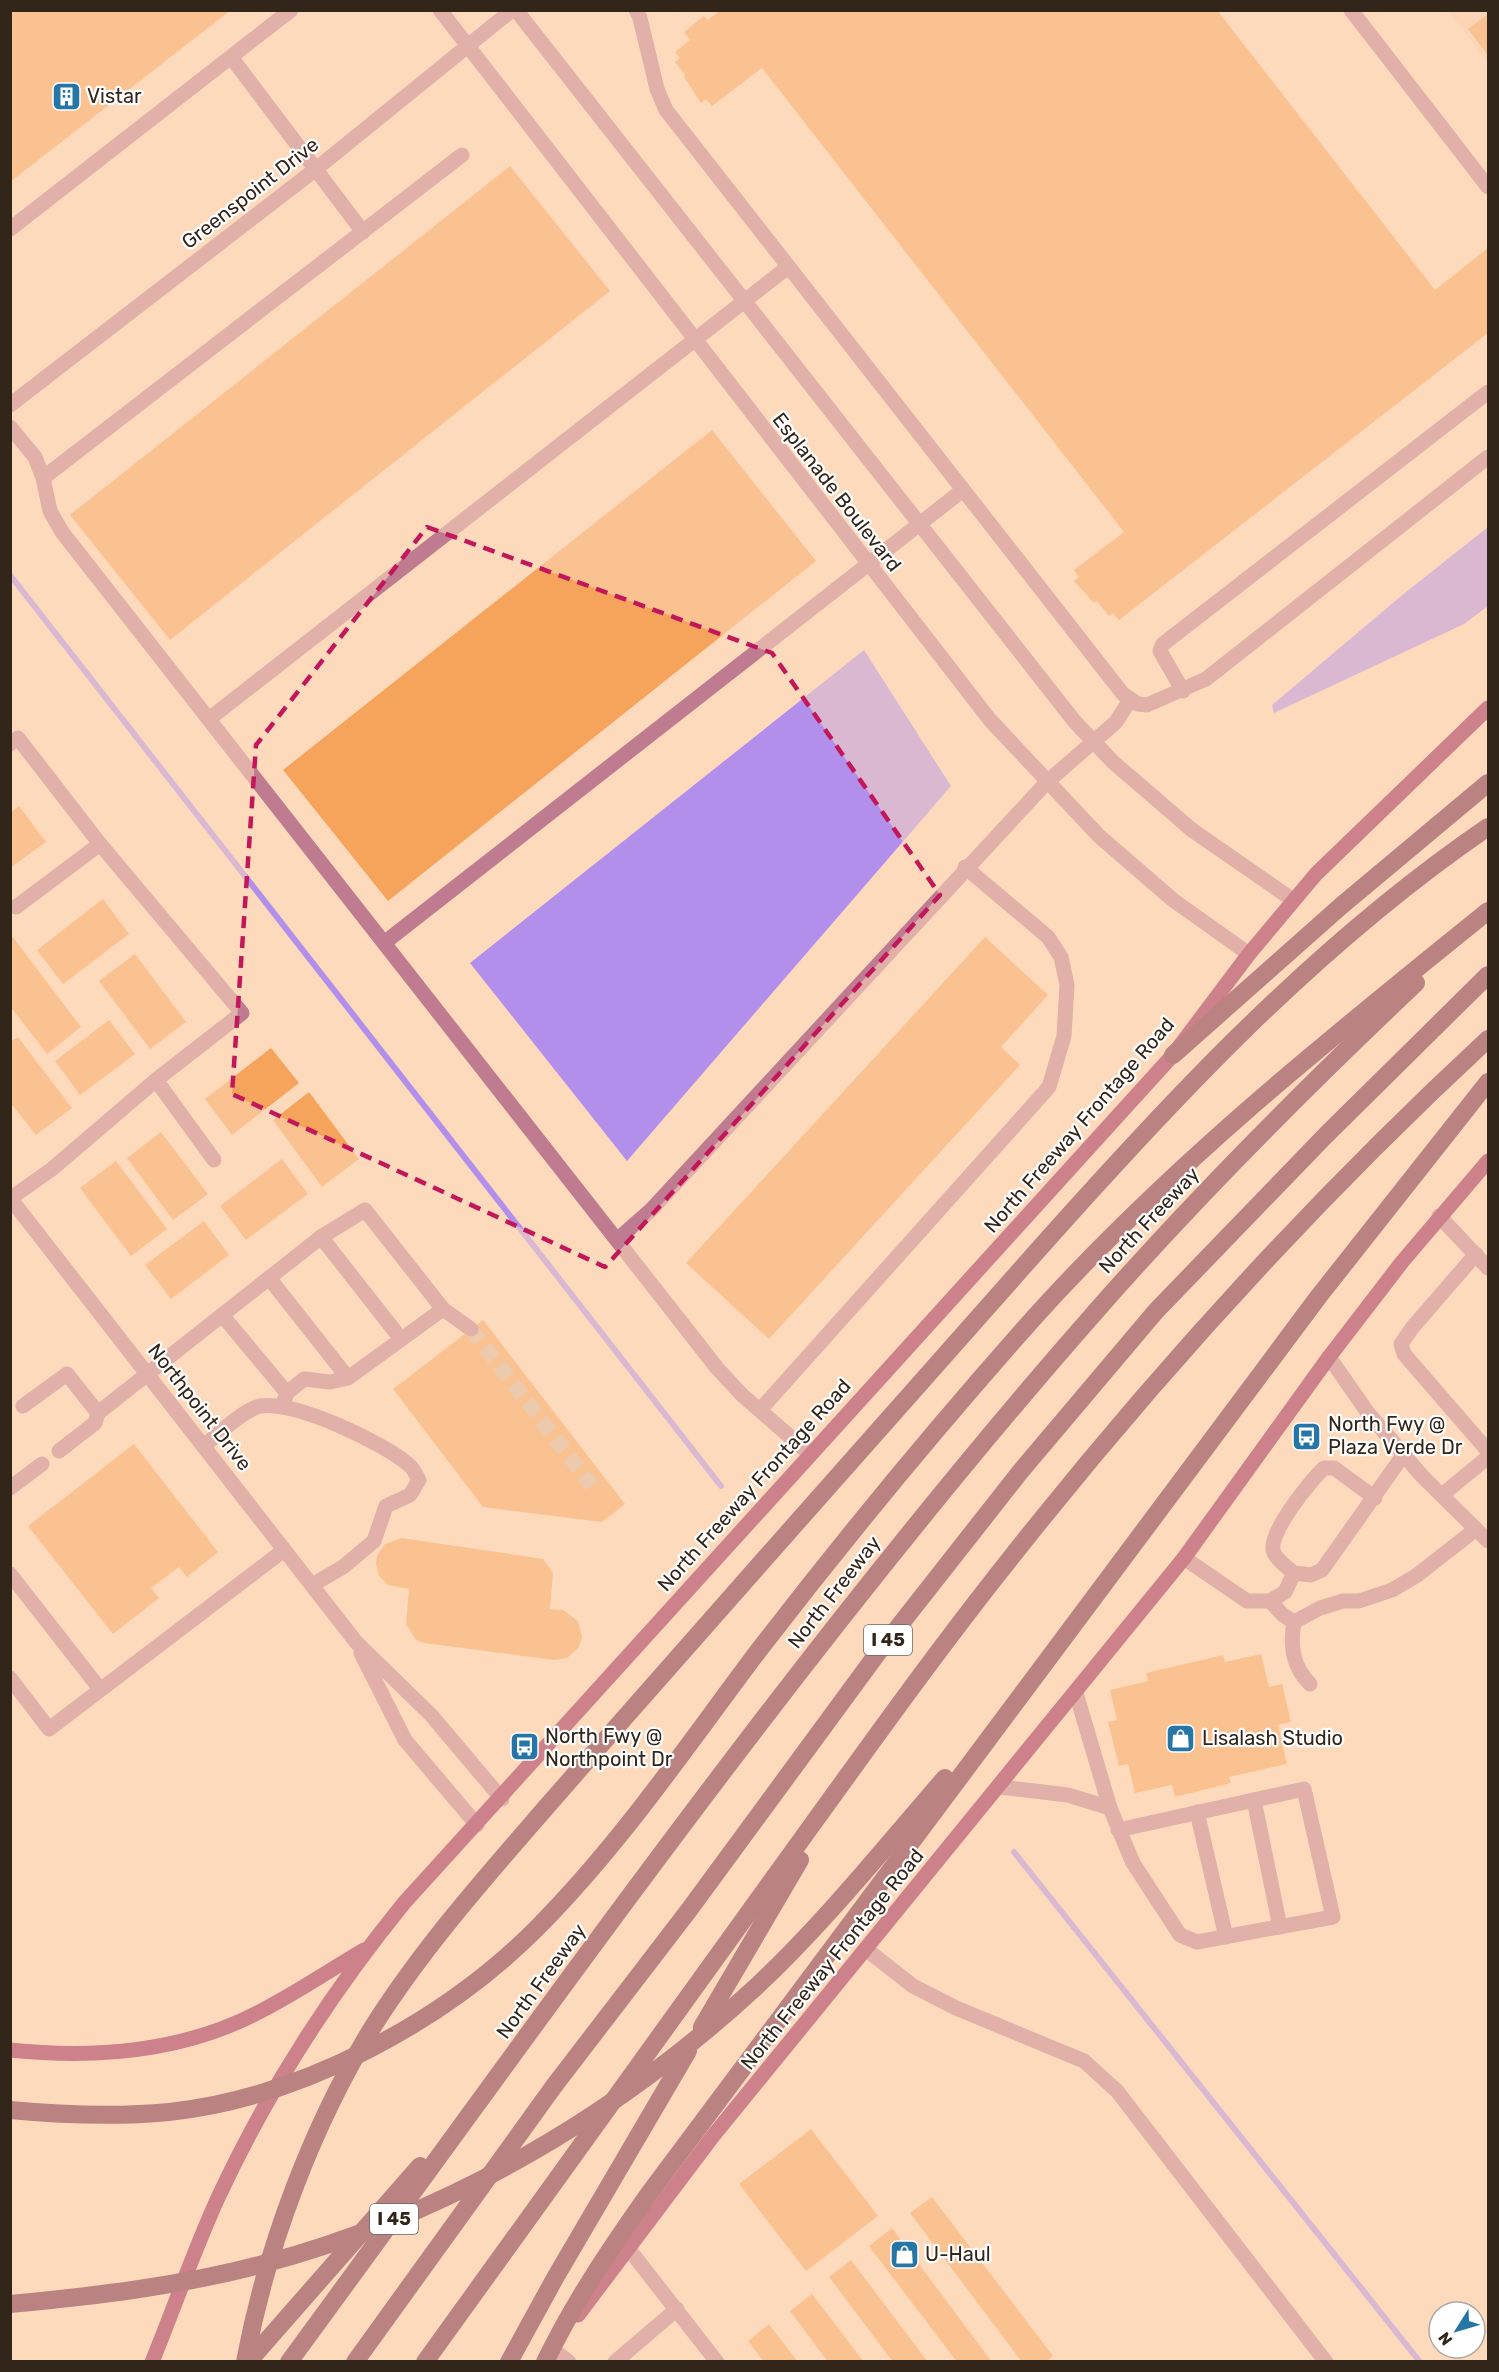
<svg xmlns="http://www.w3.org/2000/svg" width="1499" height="2372" viewBox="0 0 1499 2372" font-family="Rubik,sans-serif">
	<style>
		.built { fill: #f8cfad }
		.water { fill: #b18fea }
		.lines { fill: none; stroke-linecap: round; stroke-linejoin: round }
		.stream { stroke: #b18fea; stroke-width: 6 }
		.building { fill: #f6a35b }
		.minor-tunnel { stroke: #d5b69c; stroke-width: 15; stroke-dasharray: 15 8; stroke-linecap: butt }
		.minor { stroke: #bf7c90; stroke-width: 15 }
		.major { stroke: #93144e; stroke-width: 15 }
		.highway { stroke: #681839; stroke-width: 18 }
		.marked { fill: none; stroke: #c2185b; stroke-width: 4.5; stroke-dasharray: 12 8; stroke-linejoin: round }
		.labels { text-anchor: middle; stroke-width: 4.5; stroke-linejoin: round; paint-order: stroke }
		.shield { fill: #fff; stroke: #70665f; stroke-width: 1.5 }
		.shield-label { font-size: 18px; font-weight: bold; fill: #32251a }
		.poi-label { font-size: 20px; fill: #32251a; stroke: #fff; text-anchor: start }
		.street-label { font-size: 20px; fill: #32251a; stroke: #fff }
	</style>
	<rect width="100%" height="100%" fill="#fedabd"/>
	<polygon class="built" points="1448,11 1488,11 1488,62"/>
	<g class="water">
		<polygon points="1488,527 1488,606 1464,624 1274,713 1272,705 1401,596"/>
		<polygon points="864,650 951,786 627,1161 470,963"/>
	</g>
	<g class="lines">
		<g class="stream">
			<polyline points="10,575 721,1486"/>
			<polyline points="1014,1852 1420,2362"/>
		</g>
	</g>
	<g class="building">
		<polygon points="10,10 231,10 10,182"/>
		<polygon points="721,10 1217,10 1435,290 1488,248 1488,333 1119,620 1113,613 1109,616 1097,601 1094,603 1074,581 1079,577 1074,570 1124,532 762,68 712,106 706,99 701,103 684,77 685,75 675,62 680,58 675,52 690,40 684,32 704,16 708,20"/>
		<polygon points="1488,14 1488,55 1468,29"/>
		<polygon points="510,166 610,291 170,640 70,515"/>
		<polygon points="712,430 816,561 388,901 283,770"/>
		<polygon points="19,806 46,842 10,868 10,813"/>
		<polygon points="103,899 129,934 63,984 37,950"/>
		<polygon points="12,936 81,1027 47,1054 10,1006"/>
		<polygon points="985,937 1048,995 1001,1047 1020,1065 769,1339 686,1263"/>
		<polygon points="135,954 186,1022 150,1049 99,981"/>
		<polygon points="109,1020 135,1054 80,1095 55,1061"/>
		<polygon points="18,1037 72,1108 36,1135 10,1102 10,1042"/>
		<polygon points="271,1048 299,1083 232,1135 205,1099"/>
		<polygon points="309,1092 359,1159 322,1187 273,1120"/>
		<polygon points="161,1132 208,1194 173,1220 127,1158"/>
		<polygon points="282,1159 308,1194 246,1240 220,1206"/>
		<polygon points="116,1161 167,1229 131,1256 80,1188"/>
		<polygon points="204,1221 229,1255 171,1299 145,1265"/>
		<polygon points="483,1320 625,1504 602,1522 483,1507 393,1389"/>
		<polygon points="134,1444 218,1552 187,1577 179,1567 151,1588 159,1598 113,1634 28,1526"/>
		<polygon points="402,1538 543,1559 553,1573 550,1609 563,1610 578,1621 582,1637 579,1647 567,1658 554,1660 424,1643 416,1640 406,1624 409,1589 388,1585 379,1576 376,1564 377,1556 385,1544"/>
		<polygon points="1261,1654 1269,1687 1282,1684 1291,1722 1278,1725 1287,1764 1229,1777 1231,1783 1175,1797 1172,1785 1135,1793 1128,1764 1119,1766 1108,1722 1117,1720 1110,1690 1148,1681 1146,1673 1223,1655 1225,1662"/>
		<polygon points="811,2129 878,2216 806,2271 739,2184"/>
		<polygon points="932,2197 1053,2356 1046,2362 1022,2362 910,2213"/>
		<polygon points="892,2228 992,2362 957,2362 869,2246"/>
		<polygon points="851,2260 928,2362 893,2362 829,2277"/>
		<polygon points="812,2294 864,2362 828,2362 790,2311"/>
		<polygon points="769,2324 798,2362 764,2362 748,2341"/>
	</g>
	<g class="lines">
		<polyline class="minor-tunnel" points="471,1329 592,1486"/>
		<g class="minor">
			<polyline points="440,10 990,720 1099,836 1173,900 1249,954"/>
			<polyline points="516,10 1075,722 1113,762 1192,830 1293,900"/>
			<polyline points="636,10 640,18 657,89 666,110 1123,694 1138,704 1147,705 1206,679 1488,457"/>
			<polyline points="1351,10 1488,187"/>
			<polyline points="231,57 363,232"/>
			<polyline points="10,229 291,10"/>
			<polyline points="10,405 316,169 512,10"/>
			<polyline points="10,427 35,457 43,478 50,511 62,532 717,1368 742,1395 810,1454"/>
			<polyline points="43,478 462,155"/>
			<polyline points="1183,691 1160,651 1163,644 1488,392"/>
			<polyline points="209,719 788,267"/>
			<polyline points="10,744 18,738 100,844 242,1013 156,1080 52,1169 11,1198"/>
			<polyline points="16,907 100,844"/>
			<polyline points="384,943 963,490"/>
			<polyline points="156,1080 214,1160"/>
			<polyline points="10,1198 356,1642 431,1715 502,1799"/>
			<polyline points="1439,1216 1488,1268"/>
			<polyline points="321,1237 401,1339"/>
			<polyline points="617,1240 650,1211 1047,782 1116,722 1130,700"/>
			<polyline points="1476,1254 1412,1328 1401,1344 1404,1354 1488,1451"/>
			<polyline points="269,1278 348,1378 443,1309"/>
			<polyline points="222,1315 287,1393"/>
			<polyline points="1329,1357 1368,1413 1422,1476 1488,1541"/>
			<polyline points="284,1401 287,1393 304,1379 330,1382 348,1378"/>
			<polyline points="23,1406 67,1374 98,1413 321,1237 365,1210 443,1309 471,1329"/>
			<polyline points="760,1410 1049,1087 1064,1036 1067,985 1061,957 1048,937 965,867"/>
			<path d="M204,1446C217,1435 243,1410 260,1406C294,1400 384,1443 409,1465C414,1469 416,1475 419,1480L410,1495L386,1506L374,1541L343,1567L312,1585"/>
			<polyline points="59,1451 95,1423 98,1413"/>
			<polyline points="10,1488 42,1464"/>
			<polyline points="1442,1495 1488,1457"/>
			<path d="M1375,1498L1334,1468H1324C1311,1480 1265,1536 1274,1553C1278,1561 1288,1568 1294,1573L1311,1575L1322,1570L1404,1454"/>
			<polyline points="1184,1558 1247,1601 1270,1601 1285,1592 1294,1573"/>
			<polyline points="10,1574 100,1689"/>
			<polyline points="1270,1601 1283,1615 1294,1622 1320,1608 1343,1601 1359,1601 1392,1590 1416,1576 1476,1529"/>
			<path d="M1294,1622C1290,1645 1292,1666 1310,1684"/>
			<polyline points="361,1653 405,1740 477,1825"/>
			<polyline points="10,1678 49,1729 284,1550"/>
			<polyline points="1076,1693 1110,1808 1133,1863 1180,1935 1197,1942 1333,1917 1304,1789 1118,1830"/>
			<polyline points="1000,1787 1068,1795 1110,1808"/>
			<polyline points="1254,1800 1280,1927"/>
			<polyline points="1197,1812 1226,1937"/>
			<polyline points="867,1950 913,1986 956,2008 1084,2061 1117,2091 1326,2362"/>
			<polyline points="628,2248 717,2362"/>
			<polyline points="552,2349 569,2362"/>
			<polyline points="615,2362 677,2309"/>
		</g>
		<g class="major">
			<path d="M10,2050C96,2059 184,2052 261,2011C296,1993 330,1970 364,1950"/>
			<polyline points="578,2315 713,2136 1184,1558 1329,1357 1402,1262 1488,1161"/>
			<path d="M152,2362C174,2308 193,2253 217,2200C266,2094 330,1994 404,1903L1173,1055L1249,954L1316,874L1488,708"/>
		</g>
		<g class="highway">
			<polyline points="1173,1055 1341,906 1488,783"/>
			<polyline points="702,2027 800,1860"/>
			<path d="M10,2110C63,2115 117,2117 169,2112C301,2098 443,2022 536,1929C620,1845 688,1744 759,1650C846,1537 937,1427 1031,1321C1169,1167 1328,1040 1488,911"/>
			<path d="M10,2304C95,2296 181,2286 263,2264C448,2215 619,2114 758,1985C825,1922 884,1848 945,1778"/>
			<path d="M245,2362C266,2248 313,2123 374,2025C423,1948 483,1880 542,1812C617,1726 693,1640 768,1555C851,1462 933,1369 1015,1276C1159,1113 1308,950 1488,827"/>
			<polyline points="248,2362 420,2166"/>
			<path d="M289,2362C550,2006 805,1642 1097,1310C1197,1196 1305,1088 1416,983"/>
			<polyline points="355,2362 554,2086 689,1910 877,1654 1020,1472 1156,1311 1326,1135 1488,975"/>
			<path d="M425,2362C538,2204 652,2047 765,1890C842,1784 917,1677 998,1574C1147,1384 1311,1203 1488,1039"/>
			<polyline points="509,2362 555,2278 688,2051"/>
			<path d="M545,2362C574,2302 610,2249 648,2195L1319,1296L1488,1082"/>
		</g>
	</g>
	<path d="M0 0H1499V2372H0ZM427,527L772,653L940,895L605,1267L232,1094L256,745Z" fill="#fedabd" fill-opacity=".55" fill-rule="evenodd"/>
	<path class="marked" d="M427,527L772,653L940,895L605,1267L232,1094L256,745Z"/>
	<defs>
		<symbol id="building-square" viewBox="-11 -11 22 22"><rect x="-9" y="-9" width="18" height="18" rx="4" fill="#2576a7" stroke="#fff"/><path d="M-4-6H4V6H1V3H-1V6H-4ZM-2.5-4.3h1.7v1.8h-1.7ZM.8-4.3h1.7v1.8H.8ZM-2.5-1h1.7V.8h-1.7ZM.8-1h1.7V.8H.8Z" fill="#fff"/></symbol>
		<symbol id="bus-square" viewBox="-11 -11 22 22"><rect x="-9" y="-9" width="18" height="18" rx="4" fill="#2576a7" stroke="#fff"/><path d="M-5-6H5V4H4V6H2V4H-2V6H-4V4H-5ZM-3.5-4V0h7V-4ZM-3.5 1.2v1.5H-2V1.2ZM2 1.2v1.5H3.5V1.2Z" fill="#fff"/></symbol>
		<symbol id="shop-square" viewBox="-11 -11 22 22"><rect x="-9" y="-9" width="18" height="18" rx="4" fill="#2576a7" stroke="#fff"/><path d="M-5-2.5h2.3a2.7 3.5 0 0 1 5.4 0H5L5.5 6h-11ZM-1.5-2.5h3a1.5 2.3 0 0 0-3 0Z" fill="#fff"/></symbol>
	</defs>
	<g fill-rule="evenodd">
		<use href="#building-square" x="50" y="80" width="33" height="33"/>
		<use href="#bus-square" x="1290" y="1420" width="33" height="33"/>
		<use href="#shop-square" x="1164" y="1722" width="33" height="33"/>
		<use href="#bus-square" x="508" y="1730" width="33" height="33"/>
		<use href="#shop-square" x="888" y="2238" width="33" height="33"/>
	</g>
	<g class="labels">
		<g class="shield">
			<rect x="864" y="1625" width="48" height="30" rx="4.5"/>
			<rect x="370" y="2204" width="48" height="30" rx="4.5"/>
		</g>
		<g class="shield-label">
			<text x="888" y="1646">I 45</text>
			<text x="394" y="2225">I 45</text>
		</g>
		<g class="poi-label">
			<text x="87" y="103">Vistar</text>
			<text x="1328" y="1431">North Fwy @<tspan x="1328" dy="23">Plaza Verde Dr</tspan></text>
			<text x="545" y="1743">North Fwy @<tspan x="545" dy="23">Northpoint Dr</tspan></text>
			<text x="1202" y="1745">Lisalash Studio</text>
			<text x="925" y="2261">U-Haul</text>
		</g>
		<g class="street-label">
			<text transform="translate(250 193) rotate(-38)" y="7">Greenspoint Drive</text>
			<text transform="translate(837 492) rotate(52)" y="7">Esplanade Boulevard</text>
			<text transform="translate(1079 1125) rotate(-49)" y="7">North Freeway Frontage Road</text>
			<text transform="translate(1149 1220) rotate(-47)" y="7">North Freeway</text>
			<text transform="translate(200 1407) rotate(52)" y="7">Northpoint Drive</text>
			<text transform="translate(754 1485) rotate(-48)" y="7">North Freeway Frontage Road</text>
			<text transform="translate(834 1592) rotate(-52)" y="7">North Freeway</text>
			<text transform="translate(832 1959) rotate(-51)" y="7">North Freeway Frontage Road</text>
			<text transform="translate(541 1981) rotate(-54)" y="7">North Freeway</text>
		</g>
	</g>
	<rect width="1499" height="2372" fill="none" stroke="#32251a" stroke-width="24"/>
	<g transform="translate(1457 2330) rotate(233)"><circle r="28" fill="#ffffff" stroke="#ada8a3" stroke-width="1.5"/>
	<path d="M0-4.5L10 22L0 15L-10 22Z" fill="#2576a7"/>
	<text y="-9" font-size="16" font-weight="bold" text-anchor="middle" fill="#32251a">N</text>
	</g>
</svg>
